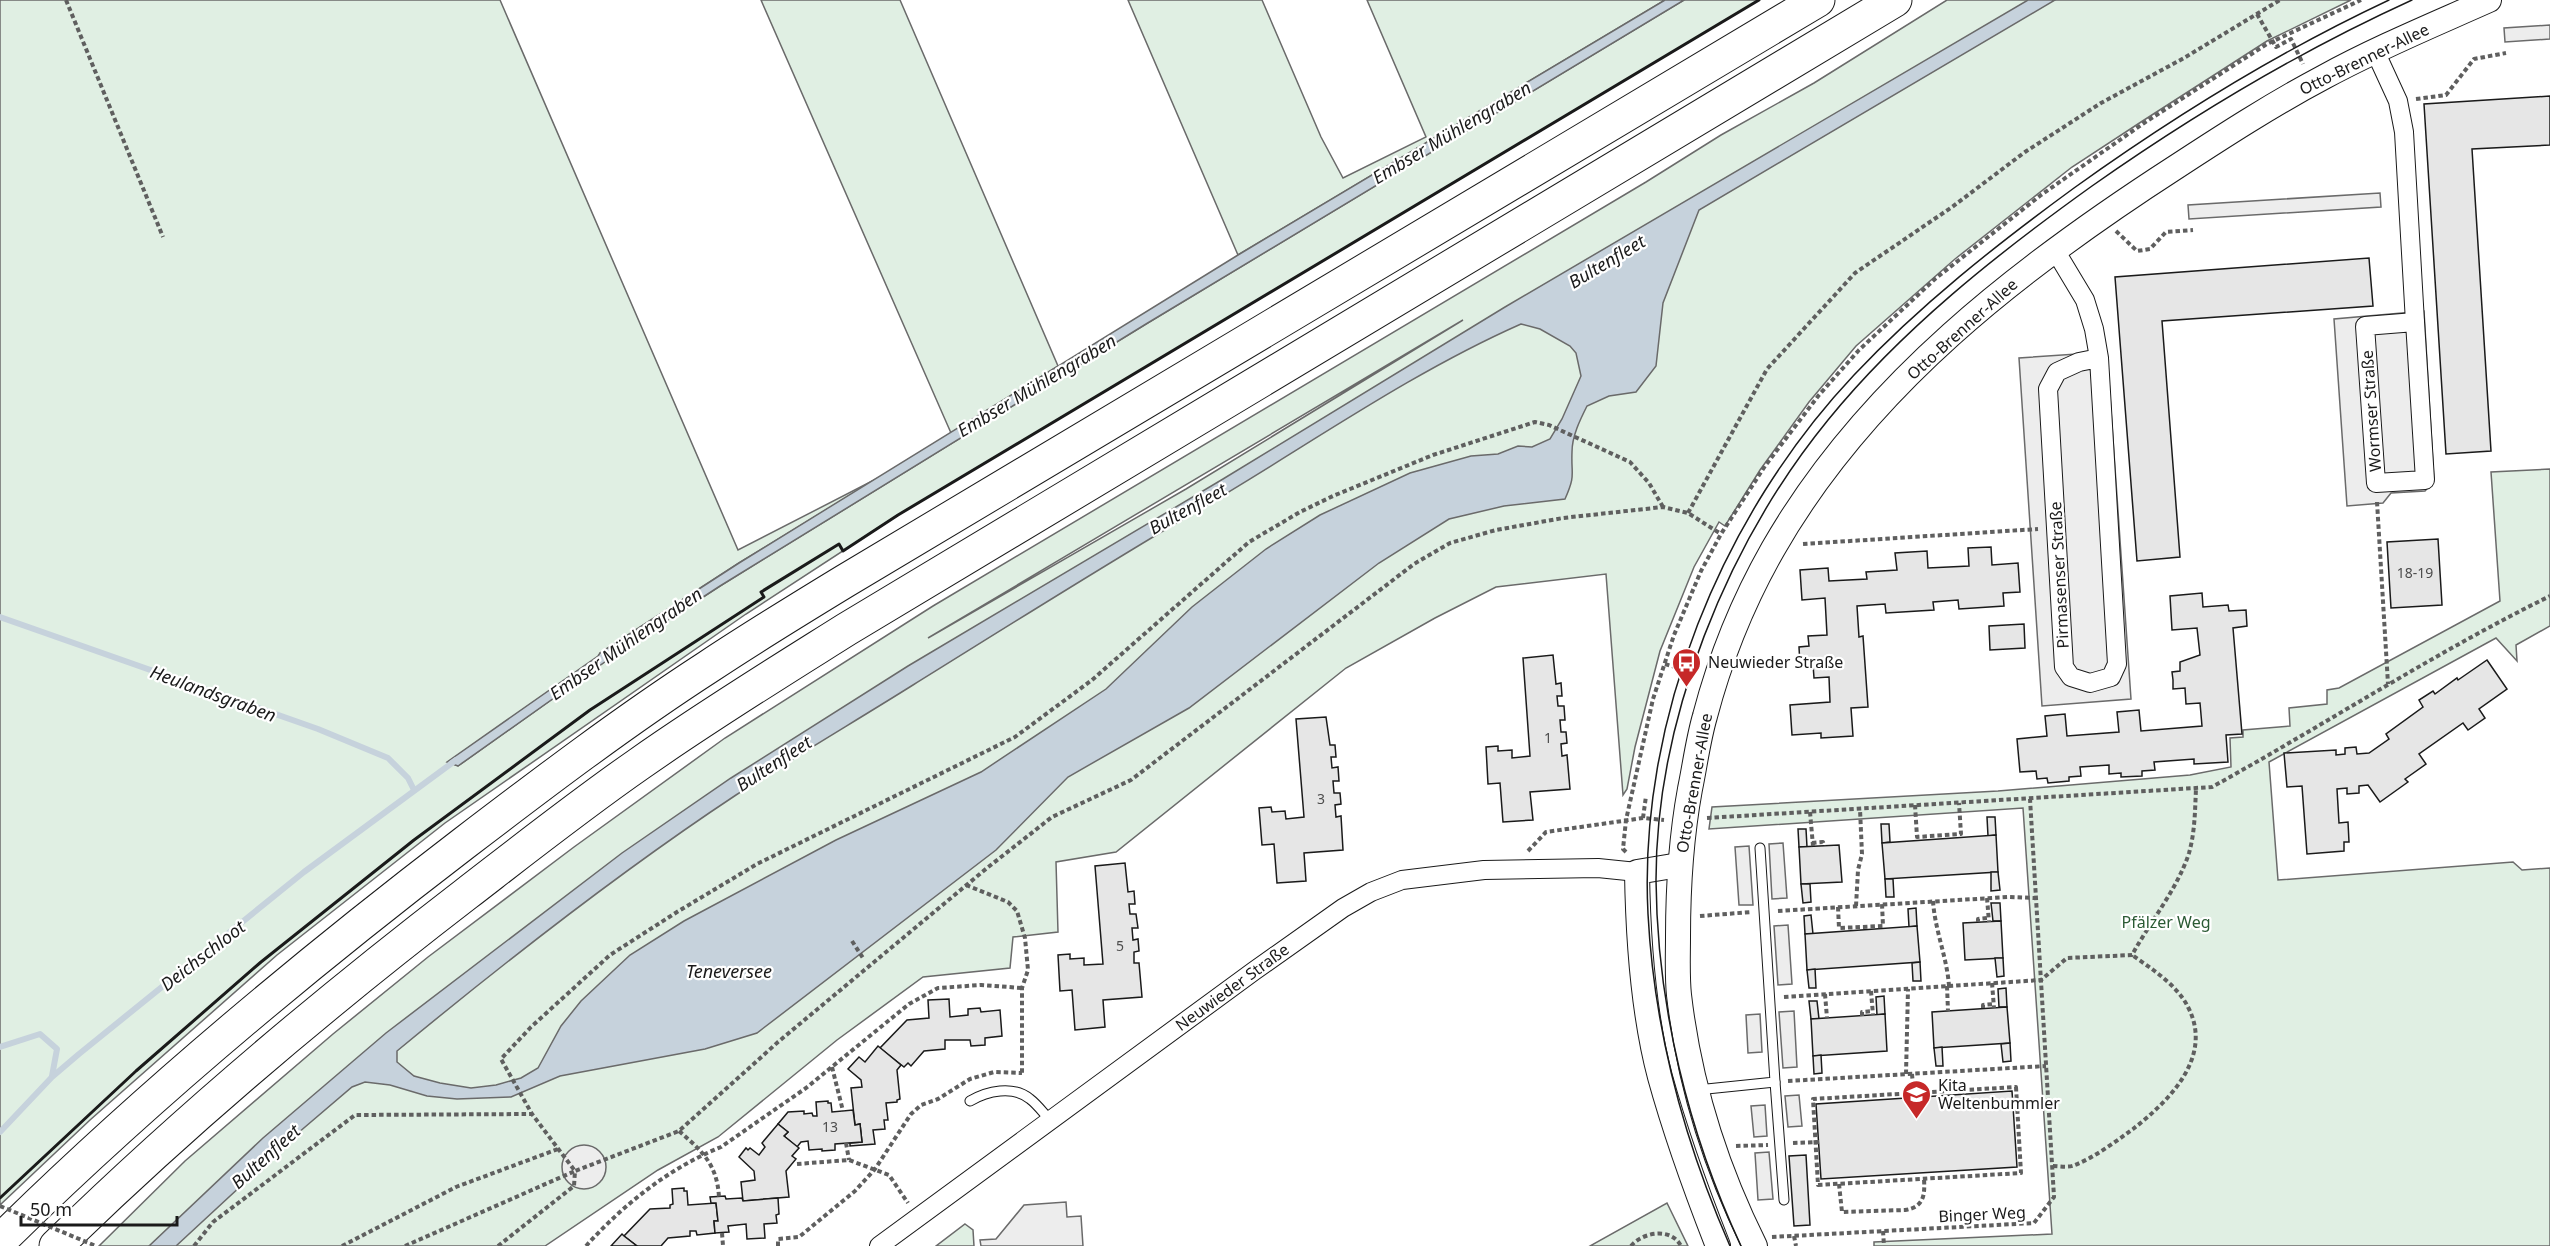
<svg xmlns="http://www.w3.org/2000/svg" width="2550" height="1246" viewBox="0 0 2550 1246" font-family="'Noto Sans',sans-serif">
	<style>
		.green { fill: #e0efe3; stroke: #6a6a6a; stroke-width: 1.5; fill-rule: evenodd }
		.parking { fill: #ededed; stroke: #6a6a6a; stroke-width: 1.5 }
		.water { fill: #c6d2dc; stroke: #6a6a6a; stroke-width: 1.5; fill-rule: evenodd }
		.lines { fill: none; stroke-linecap: round; stroke-linejoin: round }
		.stream { stroke: #c6d2dc; stroke-width: 6 }
		.building { fill: #e6e6e6; stroke: #1a1a1a; stroke-width: 1.5 }
		.service-casing { stroke: #1a1a1a; stroke-width: 11 }
		.minor-casing { stroke: #1a1a1a; stroke-width: 20 }
		.tertiary-casing { stroke: #1a1a1a; stroke-width: 26 }
		.motorway-casing { stroke: #1a1a1a; stroke-width: 35 }
		.path { stroke: #5f5f5f; stroke-width: 4; stroke-dasharray: 4.5 3; stroke-linecap: butt }
		.service { stroke: #fff; stroke-width: 9 }
		.minor { stroke: #fff; stroke-width: 18 }
		.tertiary { stroke: #fff; stroke-width: 24 }
		.motorway { stroke: #fff; stroke-width: 33 }
		.tram { stroke: #1a1a1a; stroke-width: 1.5 }
		.path-bridge { stroke: #5f5f5f; stroke-width: 4; stroke-dasharray: 4.5 3; stroke-linecap: butt }
		.wall { stroke: #1a1a1a; stroke-width: 3 }
		.labels { text-anchor: middle; stroke-width: 4.5; stroke-linejoin: round; paint-order: stroke }
		.number-label { font-size: 14px; fill: #4d4d4d }
		.street-label { font-size: 16px; fill: #1a1a1a; stroke: #fff }
		.poi-label { font-size: 16px; fill: #1a1a1a; stroke: #fff; text-anchor: start }
		.park-label { font-size: 16px; fill: #2b5a34; stroke: #fff }
		.water-label { font-size: 18px; font-style: italic; fill: #1a1a1a; stroke: #fff }
	</style>
	<rect width="100%" height="100%" fill="#fff"/>
	<g class="green">
		<polygon points="0,0 500,0 738,550 880,477 739,563 600,653 599,656 448,762 458,766 623,649 720,586 1146,324 1684,0 1759,0 898,515 746,614 445,823 277,955 90,1120 0,1205"/>
		<polygon points="761,0 900,0 1058,366 951,433"/>
		<polygon points="1128,0 1262,0 1321,137 1343,178 1426,137 1367,0 1665,0 1238,255"/>
		<path d="M1947,0H2351L2267,41L2141,122L2072,167L1955,259L1856,346L1809,402L1760,470L1725,526L1719,522L1694,567L1660,651L1635,747L1627,789L1623,795L1606,574L1496,587L1435,618L1346,668L1116,852L1056,862L1058,932L1013,937L1010,968L923,977L837,1040L718,1137L658,1170L545,1246H99L185,1161L333,1034L428,957L574,847L725,738L933,606L1646,182L1721,135L1814,83ZM1463,320L1186,489L928,638Z"/>
		<polygon points="2550,469 2550,626 2516,645 2517,661 2496,638 2269,762 2278,880 2513,862 2522,870 2550,868 2550,1246 1874,1246 1874,1242 2052,1234 2023,808 1709,829 1712,807 1998,791 2190,775 2231,767 2230,738 2243,737 2243,730 2290,726 2289,708 2327,704 2327,690 2339,688 2500,601 2491,472"/>
		<polygon points="1667,1203 1688,1246 1590,1246"/>
		<polygon points="965,1224 973,1230 974,1246 936,1246"/>
	</g>
	<g class="parking">
		<polygon points="2550,25 2550,39 2505,42 2504,28"/>
		<polygon points="2380,193 2381,207 2189,219 2188,205"/>
		<polygon points="2424,311 2434,481 2425,491 2391,493 2383,503 2347,506 2334,319"/>
		<polygon points="2107,352 2131,699 2042,706 2019,358"/>
		<polygon points="1783,843 1787,898 1772,899 1769,844"/>
		<polygon points="1749,846 1753,905 1739,905 1735,847"/>
		<polygon points="1788,925 1792,984 1778,985 1774,926"/>
		<polygon points="1794,1011 1797,1067 1783,1068 1779,1012"/>
		<polygon points="1760,1014 1762,1052 1748,1053 1746,1015"/>
		<polygon points="1799,1095 1802,1126 1788,1127 1785,1096"/>
		<polygon points="1765,1105 1767,1136 1754,1137 1751,1106"/>
		<circle cx="584" cy="1167" r="22"/>
		<polygon points="1769,1152 1773,1199 1758,1200 1755,1153"/>
		<polygon points="1066,1202 1067,1217 1081,1216 1083,1246 981,1246 980,1240 996,1239 1024,1205"/>
	</g>
	<g class="water">
		<polygon points="1665,0 1684,0 1146,324 720,586 623,649 458,766 447,762 598,656 600,653 739,563 1238,255"/>
		<path d="M2028,0H2055L1699,210L1663,303L1656,366L1636,392L1609,396L1587,406C1580,420 1572,436 1572,452C1571,476 1576,474 1565,499L1504,506L1449,519L1379,563L1189,708L1068,777L996,850L757,1033L705,1049L560,1076L511,1097L457,1099L427,1096L390,1085L365,1082L352,1087L298,1133L176,1246H149L263,1138L386,1033L622,853L731,778L908,666L1223,479L1505,307ZM1521,324L1540,329L1570,346L1576,353L1581,376L1562,419L1550,439L1532,447L1518,446L1498,454L1471,456L1410,473L1320,515L1266,549L1192,607L1106,689L981,772L836,840L684,921L630,955L581,1001L561,1026L538,1068L521,1078L496,1085L471,1088L440,1083L414,1076L397,1062V1051C506,961 618,873 736,795C794,757 854,722 913,685C1008,626 1103,566 1200,509C1306,447 1408,374 1521,324Z"/>
	</g>
	<g class="lines">
		<g class="stream">
			<polyline points="0,617 318,729 388,758 408,778 414,790"/>
			<polyline points="0,1047 40,1034 57,1049 52,1076"/>
			<polyline points="0,1132 52,1077 79,1054 304,872 456,760"/>
		</g>
	</g>
	<g class="building">
		<polygon points="2550,96 2550,145 2472,149 2491,451 2446,454 2424,104"/>
		<polygon points="2369,258 2373,306 2162,321 2180,557 2137,561 2115,277"/>
		<polygon points="2438,539 2442,605 2391,608 2387,542"/>
		<polygon points="1991,547 1992,565 2018,563 2020,592 2003,593 2004,606 1959,609 1958,600 1933,602 1934,610 1886,613 1885,604 1857,606 1859,637 1863,636 1868,707 1851,708 1853,736 1821,738 1821,733 1792,735 1790,705 1830,702 1829,677 1814,678 1813,664 1800,665 1799,647 1809,646 1808,636 1827,635 1825,598 1802,600 1800,570 1828,568 1829,581 1867,579 1866,572 1897,570 1895,553 1927,551 1928,568 1969,566 1968,548"/>
		<polygon points="2202,593 2203,607 2228,605 2229,611 2246,610 2247,626 2233,628 2242,734 2226,735 2228,762 2194,764 2194,759 2154,762 2155,770 2142,771 2142,776 2121,777 2121,773 2109,774 2109,765 2080,767 2081,776 2069,777 2069,781 2048,783 2047,778 2037,779 2036,771 2020,772 2017,739 2047,736 2045,716 2065,714 2067,736 2119,732 2117,712 2139,710 2141,731 2202,726 2200,703 2186,704 2185,688 2173,689 2173,680 2172,672 2180,671 2180,662 2200,655 2197,628 2172,630 2170,596"/>
		<polygon points="2024,624 2025,648 1990,650 1989,626"/>
		<polygon points="1553,655 1556,684 1561,683 1562,696 1557,696 1558,706 1564,706 1565,720 1560,720 1561,732 1566,732 1567,743 1561,744 1562,756 1567,755 1570,789 1530,792 1533,820 1503,822 1500,783 1488,784 1486,747 1498,746 1498,751 1512,750 1512,758 1530,756 1523,658"/>
		<polygon points="2487,660 2507,689 2479,709 2485,718 2468,730 2463,723 2419,754 2426,764 2405,779 2408,782 2380,802 2368,785 2359,786 2359,793 2347,794 2347,788 2337,789 2339,823 2348,822 2349,842 2344,842 2344,851 2307,854 2302,786 2287,787 2284,753 2336,750 2336,755 2345,754 2345,748 2356,747 2357,754 2369,753 2389,739 2386,734 2423,707 2419,700 2433,691 2435,694 2457,678 2458,680"/>
		<polygon points="1326,717 1330,745 1335,745 1336,757 1331,757 1332,768 1338,767 1339,781 1333,781 1334,793 1340,793 1341,804 1335,805 1336,817 1341,816 1343,850 1304,853 1306,881 1277,883 1274,844 1262,845 1259,808 1271,807 1272,812 1285,811 1286,819 1304,817 1296,719"/>
		<polygon points="1987,817 1995,817 1996,835 1988,836"/>
		<polygon points="1881,824 1889,824 1890,842 1882,843"/>
		<polygon points="1798,829 1806,829 1807,847 1799,847"/>
		<polygon points="1996,835 1998,872 1885,879 1882,843"/>
		<polygon points="1839,845 1842,882 1801,884 1799,847"/>
		<polygon points="1125,863 1128,892 1134,891 1135,904 1129,904 1130,914 1136,914 1138,928 1132,928 1133,940 1138,939 1139,951 1134,952 1134,963 1139,963 1142,997 1103,1000 1105,1027 1075,1030 1072,990 1060,991 1058,955 1070,954 1070,959 1084,958 1084,965 1103,964 1095,866"/>
		<polygon points="1991,872 1998,872 2000,890 1991,891"/>
		<polygon points="1885,879 1893,879 1894,897 1886,897"/>
		<polygon points="1801,884 1810,884 1811,902 1803,903"/>
		<polygon points="1991,903 2000,903 2001,921 1993,921"/>
		<polygon points="1916,908 1917,926 1909,927 1908,909"/>
		<polygon points="1811,915 1813,934 1805,934 1804,916"/>
		<polygon points="2001,921 2003,958 1965,960 1963,923"/>
		<polygon points="1917,926 1920,962 1807,970 1805,934"/>
		<polygon points="1995,958 2003,958 2004,976 1997,977"/>
		<polygon points="1920,962 1921,981 1913,981 1912,963"/>
		<polygon points="1815,969 1816,988 1809,988 1807,970"/>
		<polygon points="2006,988 2007,1007 1999,1007 1998,989"/>
		<polygon points="1884,996 1885,1014 1877,1015 1876,997"/>
		<polygon points="949,999 950,1017 968,1015 968,1009 980,1008 981,1012 1000,1010 1002,1036 985,1038 985,1045 971,1046 970,1040 945,1040 945,1049 924,1051 911,1066 908,1063 904,1067 880,1048 907,1020 929,1018 928,1000"/>
		<polygon points="1809,1001 1817,1001 1819,1019 1811,1019"/>
		<polygon points="2007,1007 2010,1043 1934,1048 1932,1012"/>
		<polygon points="1885,1014 1887,1051 1813,1056 1811,1019"/>
		<polygon points="2010,1043 2011,1061 2003,1062 2001,1044"/>
		<polygon points="878,1046 901,1065 897,1070 900,1099 897,1100 897,1102 886,1103 888,1120 884,1120 885,1129 873,1130 875,1144 850,1146 850,1143 862,1142 860,1124 855,1125 851,1088 862,1087 861,1080 848,1069 859,1057 865,1062"/>
		<polygon points="1942,1047 1943,1066 1936,1066 1934,1048"/>
		<polygon points="1821,1055 1822,1073 1814,1074 1813,1056"/>
		<polygon points="2012,1091 2017,1167 1821,1179 1816,1104"/>
		<polygon points="828,1101 828,1103 831,1103 832,1112 853,1110 855,1125 860,1124 862,1142 835,1144 835,1150 822,1151 822,1149 809,1150 808,1141 801,1142 797,1147 784,1136 788,1132 778,1124 788,1112 804,1111 804,1114 812,1113 813,1116 817,1116 816,1102"/>
		<polygon points="778,1124 788,1132 784,1136 799,1148 792,1156 796,1159 786,1171 789,1197 743,1201 741,1182 755,1180 754,1171 739,1157 746,1148 748,1150 750,1148 759,1155 765,1147 762,1143"/>
		<polygon points="1806,1155 1810,1225 1794,1226 1789,1156"/>
		<polygon points="684,1188 684,1191 687,1191 688,1205 716,1203 718,1221 714,1221 715,1233 697,1235 696,1231 690,1231 690,1236 668,1238 661,1246 637,1246 624,1236 650,1209 670,1208 670,1205 673,1204 672,1189"/>
		<polygon points="725,1196 726,1199 742,1198 743,1201 778,1198 779,1214 776,1215 777,1223 764,1224 765,1238 747,1239 746,1224 728,1226 729,1232 715,1233 714,1221 718,1221 716,1203 711,1203 710,1197"/>
		<polygon points="622,1234 624,1236 637,1246 611,1246"/>
	</g>
	<g class="lines">
		<defs>
			<g id="service">
				<polyline points="1775,1082 1784,1200"/>
				<polyline points="1697,1090 1775,1082 1760,848"/>
				<path d="M970,1101C987,1091 1013,1085 1030,1099C1038,1105 1044,1114 1051,1121"/>
			</g>
			<g id="minor">
				<polyline points="2375,51 2398,101 2404,132 2415,322"/>
				<polyline points="2055,250 2085,300 2094,329 2099,358 2117,664 2111,677 2090,683 2071,677 2064,667 2048,389 2057,372 2079,362 2099,358"/>
				<polygon points="2415,322 2425,480 2376,483 2365,326"/>
				<polyline points="879,1246 1254,971 1343,908 1371,892 1402,880 1484,870 1598,868 1637,872"/>
			</g>
			<g id="tertiary">
				<path d="M1679,865L1637,872C1638,937 1643,1013 1660,1077C1676,1135 1696,1190 1718,1246"/>
				<path d="M1755,1246C1716,1168 1689,1081 1679,995C1677,976 1678,956 1678,937C1678,887 1681,838 1690,789C1695,765 1698,740 1705,716C1720,659 1744,600 1773,549C1866,386 2021,267 2176,167C2225,135 2273,104 2324,77C2377,48 2433,25 2489,0"/>
			</g>
			<g id="motorway">
				<path d="M0,1241C145,1098 301,968 463,844C543,783 623,722 708,667C753,637 799,609 845,581L1818,0"/>
				<path d="M56,1246C185,1120 323,1004 466,894C523,850 580,805 639,764C707,716 777,673 847,629L1895,0"/>
			</g>
		</defs>
		<use href="#service" class="service-casing"/>
		<use href="#minor" class="minor-casing"/>
		<use href="#tertiary" class="tertiary-casing"/>
		<use href="#motorway" class="motorway-casing"/>
		<g class="path">
			<polyline points="66,0 163,237"/>
			<polyline points="2257,14 2276,47 2291,39 2303,64"/>
			<polyline points="2416,99 2446,95 2474,59 2506,53"/>
			<polyline points="2116,231 2137,251 2150,249 2166,232 2193,230"/>
			<polyline points="2377,502 2388,684"/>
			<polyline points="1688,513 1767,369 1855,273 1952,207 2025,152 2101,103 2184,58 2280,0"/>
			<polyline points="1803,544 2038,529"/>
			<polyline points="1665,664 1675,667"/>
			<polyline points="1915,805 1917,837 1961,834 1959,803"/>
			<polyline points="1810,812 1813,846"/>
			<polyline points="1643,818 1646,796"/>
			<path d="M1707,818L2212,787C2326,724 2434,653 2550,596"/>
			<polyline points="1812,843 1823,842 1824,846"/>
			<polyline points="1528,851 1546,832 1643,818 1664,820"/>
			<polyline points="1626,852 1623,849 1626,820 1653,699 1674,635 1701,571 1721,534 1765,466 1819,395 1859,350 1935,279 2041,195 2144,123 2267,44 2361,0"/>
			<polyline points="966,885 1008,902 1017,911 1025,938 1028,970 1022,988 1022,1074"/>
			<polyline points="1987,898 1989,922"/>
			<path d="M1933,901C1935,931 1947,957 1949,986"/>
			<polyline points="1856,906 1858,870 1862,854 1860,809"/>
			<polyline points="1838,907 1839,928 1883,926 1882,904"/>
			<polyline points="1778,911 2008,897 2036,898"/>
			<polyline points="1700,916 1752,912"/>
			<polyline points="1978,922 1978,919 1988,918"/>
			<polyline points="852,941 863,958"/>
			<polyline points="1992,983 1994,1008"/>
			<polyline points="1947,986 1948,1011"/>
			<polyline points="1871,991 1873,1015"/>
			<polyline points="1825,994 1827,1018"/>
			<path d="M1784,997L2041,980L2067,958L2132,955C2150,922 2178,888 2189,853C2195,832 2195,810 2196,788"/>
			<polyline points="1983,1008 1983,1005 1994,1004"/>
			<polyline points="1862,1016 1862,1012 1873,1011"/>
			<polyline points="832,1067 843,1111"/>
			<polyline points="1906,1074 1908,989"/>
			<polyline points="1912,1074 1914,1097"/>
			<polyline points="1788,1081 2046,1066"/>
			<polygon points="2016,1087 2021,1173 1818,1185 1813,1099"/>
			<path d="M679,1131C702,1151 717,1164 719,1197"/>
			<polyline points="846,1143 849,1160"/>
			<polyline points="1793,1143 1819,1142"/>
			<polyline points="1736,1146 1768,1145"/>
			<polyline points="797,1164 849,1160 889,1175 908,1203"/>
			<path d="M2053,1166C2059,1166 2069,1168 2075,1165C2095,1157 2115,1142 2133,1129C2169,1101 2214,1057 2188,1007C2177,985 2152,969 2132,955"/>
			<path d="M1839,1184L1842,1212L1905,1210C1924,1207 1925,1195 1924,1179"/>
			<polyline points="1883,1231 1884,1246"/>
			<polyline points="722,1233 723,1246"/>
			<polyline points="1794,1236 1796,1246"/>
			<polyline points="1772,1237 2034,1223 2054,1197 2030,799"/>
			<polyline points="194,1246 213,1222 355,1115 532,1114"/>
			<polyline points="342,1246 456,1187 558,1149"/>
			<polyline points="405,1246 575,1171 532,1114 501,1059 531,1027 610,955 677,912 757,864 1015,737 1092,680 1249,542 1300,512 1333,496 1433,455 1535,422 1549,425 1630,462 1649,483 1663,507"/>
			<polyline points="498,1246 574,1186 575,1171 679,1131 778,1042 987,868 1052,817 1131,780 1414,564 1450,543 1496,530 1563,518 1663,507 1688,513 1721,534"/>
			<path d="M586,1246C623,1205 669,1168 721,1147L806,1088L909,1004L938,988L981,985L1022,988"/>
			<polyline points="778,1246 778,1239 799,1237 855,1191 875,1169 911,1114 921,1105 938,1099 970,1079 994,1072 1022,1073"/>
			<path d="M1631,1246C1643,1232 1671,1227 1681,1246"/>
		</g>
		<use href="#service" class="service"/>
		<use href="#minor" class="minor"/>
		<use href="#tertiary" class="tertiary"/>
		<use href="#motorway" class="motorway"/>
		<g class="tram">
			<path d="M1730,1246C1684,1141 1654,1029 1648,914C1638,720 1722,515 1854,375C1920,305 1996,245 2074,188C2173,117 2278,52 2389,0"/>
			<path d="M1741,1246C1688,1132 1657,1006 1656,880C1656,719 1727,544 1828,420C1902,329 1997,254 2092,186C2193,115 2300,51 2412,0"/>
		</g>
		<polyline class="path-bridge" points="0,1206 96,1246"/>
		<polyline class="wall" points="0,1198 136,1071 261,962 414,840 590,710 764,597 761,592 839,544 843,551 898,515 1759,0"/>
	</g>
	<defs>
		<symbol id="bus-pin" viewBox="-11 -11 22 30"><path d="M0 17L-7.5 6A9.5 9.5 0 1 1 7.5 6Z" fill="#c62828" stroke="#fff"/><path d="M-5-6H5V4H4V6H2V4H-2V6H-4V4H-5ZM-3.5-4V0h7V-4ZM-3.5 1.2v1.5H-2V1.2ZM2 1.2v1.5H3.5V1.2Z" fill="#fff"/></symbol>
		<symbol id="school-pin" viewBox="-11 -11 22 30"><path d="M0 17L-7.5 6A9.5 9.5 0 1 1 7.5 6Z" fill="#c62828" stroke="#fff"/><path d="M0-5L7-2L0 1L-7-2ZM-4 1L0 2.5L4 1V4Q0 6-4 4Z" fill="#fff"/></symbol>
	</defs>
	<g fill-rule="evenodd">
		<use href="#bus-pin" x="1670" y="646" width="33" height="45"/>
		<use href="#school-pin" x="1900" y="1078" width="33" height="45"/>
	</g>
	<g class="labels">
		<g class="number-label">
			<text x="2415" y="578">18-19</text>
			<text x="1548" y="743">1</text>
			<text x="1321" y="804">3</text>
			<text x="1120" y="951">5</text>
			<text x="830" y="1132">13</text>
		</g>
		<g class="street-label">
			<text transform="translate(2364 59) rotate(-26)" y="6">Otto-Brenner-Allee</text>
			<text transform="translate(1962 329) rotate(-42)" y="6">Otto-Brenner-Allee</text>
			<text transform="translate(2371 411) rotate(-94)" y="6">Wormser Straße</text>
			<text transform="translate(2059 575) rotate(-93)" y="6">Pirmasenser Straße</text>
			<text transform="translate(1694 783) rotate(-80)" y="6">Otto-Brenner-Allee</text>
			<text transform="translate(1232 987) rotate(-36)" y="6">Neuwieder Straße</text>
			<text transform="translate(1982 1214) rotate(-3)" y="6">Binger Weg</text>
		</g>
		<g class="poi-label">
			<text x="1708" y="668">Neuwieder Straße</text>
			<text x="1938" y="1091">Kita<tspan x="1938" dy="18">Weltenbummler</tspan></text>
		</g>
		<g class="park-label">
			<text x="2166" y="928">Pfälzer Weg</text>
		</g>
		<g class="water-label">
			<text transform="translate(1452 133) rotate(-31)" y="6">Embser Mühlengraben</text>
			<text transform="translate(1607 262) rotate(-31)" y="6">Bultenfleet</text>
			<text transform="translate(1037 386) rotate(-31)" y="6">Embser Mühlengraben</text>
			<text transform="translate(1188 509) rotate(-29)" y="6">Bultenfleet</text>
			<text transform="translate(626 644) rotate(-35)" y="6">Embser Mühlengraben</text>
			<text transform="translate(213 694) rotate(20)" y="6">Heulandsgraben</text>
			<text transform="translate(774 764) rotate(-33)" y="6">Bultenfleet</text>
			<text transform="translate(203 956) rotate(-38)" y="6">Deichschloot</text>
			<text x="729" y="978">Teneversee</text>
			<text transform="translate(266 1157) rotate(-42)" y="6">Bultenfleet</text>
		</g>
	</g>
	<path d="M21 1216v9h156v-9" fill="none" stroke="#1a1a1a" stroke-width="3"/>
	<text x="30" y="1216" font-size="18" fill="#1a1a1a" stroke="#ffffff" stroke-width="4.5" paint-order="stroke">50 m</text>
</svg>
